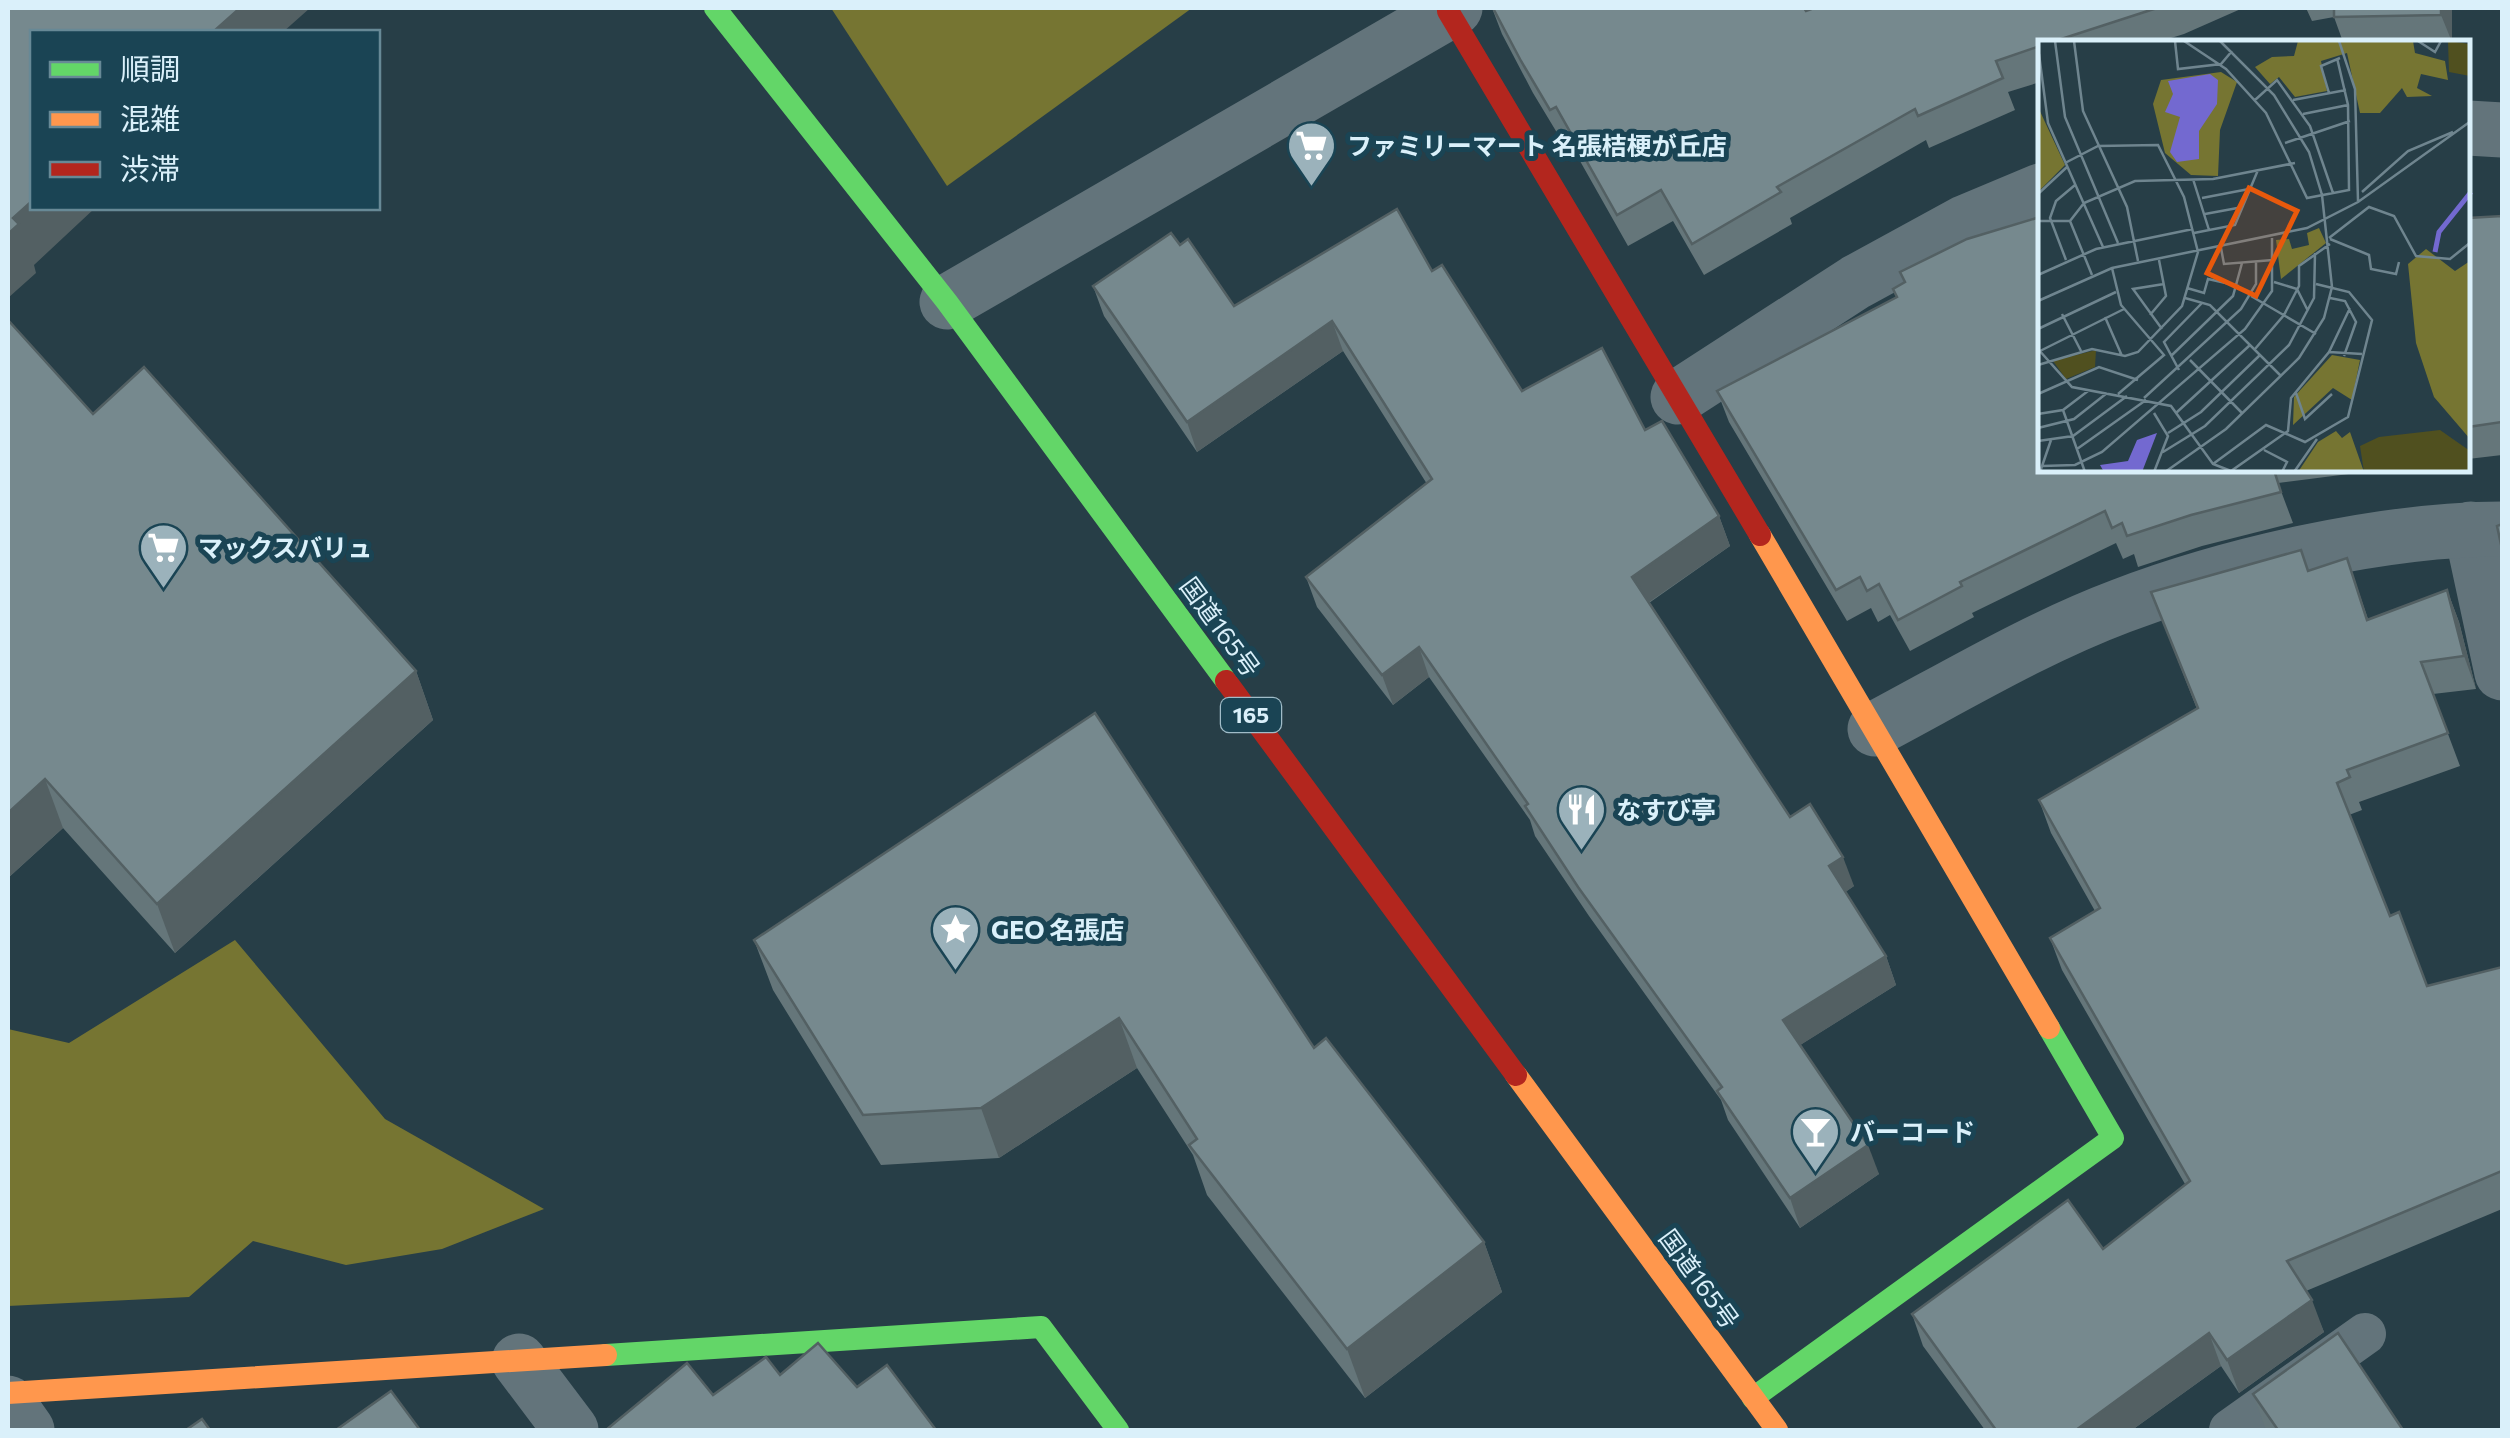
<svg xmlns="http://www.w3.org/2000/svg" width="2510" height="1438" viewBox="0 0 2510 1438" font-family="Commissioner,'Noto Sans JP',sans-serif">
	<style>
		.forest { fill: #767532 }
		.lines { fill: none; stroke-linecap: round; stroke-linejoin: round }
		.lane { stroke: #63747b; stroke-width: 42 }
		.street { stroke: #63747b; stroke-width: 55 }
		.fast { stroke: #63d668; stroke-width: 22 }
		.slow { stroke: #ff974d; stroke-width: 22 }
		.jam { stroke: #b3261e; stroke-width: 22 }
		.wall { fill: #65767a }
		.shaded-wall { fill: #536063 }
		.building { fill: #76898e; stroke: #536063; stroke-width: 2.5 }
		.labels { text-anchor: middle; stroke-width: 10; stroke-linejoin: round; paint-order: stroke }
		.shield { fill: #1a4454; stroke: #a0bcc8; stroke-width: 2.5 }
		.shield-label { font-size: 22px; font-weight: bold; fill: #daf0fa }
		.poi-label { font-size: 25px; font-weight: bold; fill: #daf0fa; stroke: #1a4454; text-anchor: start }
		.street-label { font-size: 25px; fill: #daf0fa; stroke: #1a4454 }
		.inset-river { fill: none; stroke: #7369d0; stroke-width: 5 }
		.inset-road { fill: none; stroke: #6f858f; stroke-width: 2.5 }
		.view { fill: #e8590c; fill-opacity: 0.15; stroke: #e8590c; stroke-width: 5 }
		.inset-edge { fill: none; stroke: #daf0fa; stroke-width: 5 }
	</style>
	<rect width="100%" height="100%" fill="#273e47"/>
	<g class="forest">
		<polygon points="831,8 1192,8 947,186"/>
		<polygon points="235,940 385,1119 544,1209 442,1249 346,1265 253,1241 189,1297 8,1306 8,1029 69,1043"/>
	</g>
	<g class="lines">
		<polyline class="lane" points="2230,1430 2365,1334"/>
		<g class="street">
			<polyline points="2468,128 2502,130"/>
			<polyline points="947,302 1455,8"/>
			<polyline points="1678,397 1856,282 1966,222 2040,191"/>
			<polyline points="2471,529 2502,673"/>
			<path d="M1875,729C1956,686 2036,638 2121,606C2231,564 2385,529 2502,529"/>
			<polyline points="519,1361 571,1430"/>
			<polyline points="8,1403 27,1430"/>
		</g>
		<g class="fast">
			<polyline points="715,8 947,302 1226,681"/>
			<polyline points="606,1355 1041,1327 1118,1430"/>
			<polyline points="1753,1398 2113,1138 2049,1028"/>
		</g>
		<g class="slow">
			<polyline points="1760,535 2049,1028"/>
			<polyline points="1516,1075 1777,1430"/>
			<polyline points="8,1393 606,1355"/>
		</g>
		<g class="jam">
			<polyline points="1448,11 1760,535"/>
			<polyline points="1226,681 1516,1075"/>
		</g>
	</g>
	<g class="wall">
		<polygon points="1492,8 1806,11 1814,8 2243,8 2184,34 2158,42 2040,42 2040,82 2008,92 2015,110 1929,148 1926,140 1790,218 1792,224 1704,275 1673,221 1628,246 1567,138 1562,141 1533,93 1502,34"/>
		<polygon points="2306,8 2452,8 2452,42 2343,42 2334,17 2312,21"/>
		<polygon points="2502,216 2502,455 2468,459 2468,218"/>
		<polygon points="1180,245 1234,306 1432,271 1522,391 1645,430 1719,516 1730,546 1649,603 1790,817 1854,886 1845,892 1886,956 1896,985 1800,1045 1879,1174 1800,1228 1728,1120 1721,1100 1589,916 1535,836 1530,820 1429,677 1393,705 1317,607 1306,577 1427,484 1343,351 1197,452 1104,316 1093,286"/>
		<polygon points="1900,272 2040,470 2380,470 2278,483 2293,523 2202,546 2138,567 2134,554 2123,559 2116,543 1972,613 1974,617 1910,651 1890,615 1878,622 1871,608 1847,621 1729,422 1717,391 1896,297 1893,289 1904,283"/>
		<polygon points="8,320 93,414 416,671 433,720 175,953 63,828 8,878"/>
		<polygon points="2347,558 2368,619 2447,590 2459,622 2476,689 2433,694 2460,766 2359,802 2362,810 2349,815 2390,916 2427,986 2502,967 2502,1209 2306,1291 2324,1332 2239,1393 2221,1366 2132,1430 1985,1430 1923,1346 1912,1314 2103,1249 2185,1184 2062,970 2050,938 2095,911 2051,833 2039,800 2197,709 2151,592 2309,571"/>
		<polygon points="754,940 1314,1048 1484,1242 1502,1292 1365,1398 1207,1195 1193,1155 1137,1068 999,1158 881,1165 773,990"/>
		<polygon points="2253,1394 2403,1430 2266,1430"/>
	</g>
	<g class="shaded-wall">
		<polygon points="240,8 310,8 283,32 213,32"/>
		<polygon points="2441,8 2452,8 2452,42 2441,15"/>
		<polygon points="32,201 32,208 95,208 34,265 36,273 8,298 8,234 13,218"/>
		<polygon points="1332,321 1343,351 1197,452 1187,422"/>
		<polygon points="1719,516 1730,546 1642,607 1632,577"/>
		<polygon points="2447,590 2459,622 2476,689 2464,656"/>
		<polygon points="1419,647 1429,677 1393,705 1382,675"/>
		<polygon points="416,671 433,720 175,953 157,904"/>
		<polygon points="45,779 63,828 8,878 8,813"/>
		<polygon points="1843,857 1854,886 1840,896 1829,866"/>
		<polygon points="1886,956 1896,985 1794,1049 1783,1020"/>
		<polygon points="1119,1018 1137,1068 999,1158 981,1108"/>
		<polygon points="1868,1145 1879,1174 1800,1228 1790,1198"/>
		<polygon points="1484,1242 1502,1292 1365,1398 1347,1349"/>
		<polygon points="2312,1300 2324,1332 2239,1393 2227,1360"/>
		<polygon points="2209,1333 2221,1366 2132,1430 2076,1430"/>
	</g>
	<g class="building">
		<polygon points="8,8 240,8 213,32 32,32 32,201 13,218 19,224 8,234"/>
		<polygon points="1493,8 1804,8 1806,11 1814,8 2157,8 2052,42 2040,42 2040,46 1996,61 2003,78 1918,116 1915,109 1777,187 1781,192 1692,244 1661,190 1617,215 1556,107 1550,110 1521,61"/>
		<polygon points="2334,8 2441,8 2441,15 2334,17"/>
		<polygon points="1397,209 1432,271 1442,265 1522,391 1602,348 1645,430 1662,421 1719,516 1632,577 1790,817 1810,804 1843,857 1829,866 1886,956 1783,1020 1868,1145 1790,1198 1717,1091 1722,1087 1578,887 1525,806 1528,804 1419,647 1382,675 1306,577 1432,479 1332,321 1187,422 1093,286 1171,233 1180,245 1188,239 1234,306"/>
		<polygon points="2502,216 2502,422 2468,427 2468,218"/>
		<polygon points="2040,217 2040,470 2274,470 2281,492 2191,515 2127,536 2122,523 2112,528 2105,511 1960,582 1962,586 1898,620 1879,584 1867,591 1860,577 1836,590 1717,391 1897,297 1893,289 1905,282 1900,272 1967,239"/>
		<polygon points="8,320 93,414 144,367 416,671 157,904 45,779 8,813"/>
		<polygon points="2502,524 2502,549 2497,526"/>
		<polygon points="2301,550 2308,571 2347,558 2367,620 2447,590 2464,656 2421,662 2448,733 2347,770 2350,777 2337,783 2390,916 2399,912 2427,986 2502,967 2502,1171 2287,1261 2312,1300 2227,1360 2209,1333 2076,1430 1996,1430 1912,1314 2068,1200 2103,1249 2190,1181 2050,938 2100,908 2039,800 2198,708 2151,592"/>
		<polygon points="1095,713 1314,1048 1326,1038 1484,1242 1347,1349 1189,1145 1197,1139 1119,1018 981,1108 863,1115 754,940"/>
		<polygon points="2338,1333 2403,1430 2278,1430 2253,1394"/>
		<polygon points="818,1343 857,1387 887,1365 936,1430 606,1430 687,1363 713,1395 766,1357 780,1375"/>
		<polygon points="391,1391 420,1430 336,1430"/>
		<polygon points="202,1419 210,1430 186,1430"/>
	</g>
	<defs>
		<symbol id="supermarket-pin" viewBox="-11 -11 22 30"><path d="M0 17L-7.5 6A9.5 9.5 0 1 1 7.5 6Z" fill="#9bb2bb" stroke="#1a4454"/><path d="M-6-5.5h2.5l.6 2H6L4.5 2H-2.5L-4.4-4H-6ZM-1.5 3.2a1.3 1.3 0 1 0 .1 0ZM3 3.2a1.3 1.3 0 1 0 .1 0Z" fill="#fff"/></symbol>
		<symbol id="restaurant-pin" viewBox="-11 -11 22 30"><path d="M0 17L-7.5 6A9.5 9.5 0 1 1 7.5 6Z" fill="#9bb2bb" stroke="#1a4454"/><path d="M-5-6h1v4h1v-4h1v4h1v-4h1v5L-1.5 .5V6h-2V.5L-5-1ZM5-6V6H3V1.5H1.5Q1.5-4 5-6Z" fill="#fff"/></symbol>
		<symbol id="sight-pin" viewBox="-11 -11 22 30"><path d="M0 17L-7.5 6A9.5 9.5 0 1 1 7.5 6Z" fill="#9bb2bb" stroke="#1a4454"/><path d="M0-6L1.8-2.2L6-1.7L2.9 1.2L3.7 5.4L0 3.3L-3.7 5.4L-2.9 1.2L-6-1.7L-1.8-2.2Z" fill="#fff"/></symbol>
		<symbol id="bar-pin" viewBox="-11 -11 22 30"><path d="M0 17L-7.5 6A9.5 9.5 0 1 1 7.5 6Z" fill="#9bb2bb" stroke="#1a4454"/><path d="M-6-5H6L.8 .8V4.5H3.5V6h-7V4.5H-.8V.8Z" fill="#fff"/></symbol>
	</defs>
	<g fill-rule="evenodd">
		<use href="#supermarket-pin" x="1284" y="118" width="55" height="75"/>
		<use href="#supermarket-pin" x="136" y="520" width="55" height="75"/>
		<use href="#restaurant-pin" x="1554" y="782" width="55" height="75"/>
		<use href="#sight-pin" x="928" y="902" width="55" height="75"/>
		<use href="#bar-pin" x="1788" y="1104" width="55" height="75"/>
	</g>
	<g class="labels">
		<rect class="shield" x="1221" y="698" width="60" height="34" rx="8"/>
		<g class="shield-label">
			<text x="1251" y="723">165</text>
		</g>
		<g class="poi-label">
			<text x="1347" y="155">ファミリーマート 名張桔梗が丘店</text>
			<text x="198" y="557">マックスバリュ</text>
			<text x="1616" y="819">なすび亭</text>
			<text x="991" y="939">GEO 名張店</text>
			<text x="1850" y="1141">バーコード</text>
		</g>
		<g class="street-label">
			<text transform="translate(1220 627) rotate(54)" y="9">国道165号</text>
			<text transform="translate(1699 1279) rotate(54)" y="9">国道165号</text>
		</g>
	</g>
	<g transform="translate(2038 40)">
		<rect width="432" height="432" fill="#273e47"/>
		<path d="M410,1L432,4V36L411,32ZM58,310L57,327L28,339L15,321ZM402,390L432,411V432H326L322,406L341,397Z" fill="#50501f"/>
		<path d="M260,1H375L377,13L407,21L410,40L383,34L379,48L394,56L369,57L364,48L342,73H322L309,13L283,21L289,51L257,57L241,37L232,44L217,27L234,17L256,16ZM183,32L199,42L182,90L180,136L153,135L127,113L115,64L123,40ZM0,67L27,125L0,152ZM281,188L288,203L243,239L238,200L251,199L254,209L271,205L269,193ZM388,209L417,231L432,221V399L396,357L378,303L370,224ZM294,315L322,320L314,360L295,348L255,385L256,357ZM298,391L304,398L312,392L326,432H260L280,402Z" fill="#767532"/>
		<path d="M172,34L180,40L179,64L161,91V119L139,122L132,112L142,77L127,72L135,54L130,41ZM119,393L104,432H66L62,425L90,421L99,400Z" fill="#7369d0"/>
		<path class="inset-river" d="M397,212L401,192L433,152"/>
		<path class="inset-road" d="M17,1L27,77L80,203M36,1L45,71L89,167L100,221M137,1L140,29L183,24L194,11M146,1L188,29L228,73L269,158L311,150L310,65L299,18M301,1L317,49L320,161M380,1L397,12L403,1M1,14L10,83L65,207M291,53L283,26L302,18M217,60L239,40L272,86L295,153M255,60L308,50M265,74L310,65M247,103L312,81M155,139L171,190M324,152L370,111L415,92M0,154L29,127M164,158L211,149M167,174L205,167M0,181H32M32,181L46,163L97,141L175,139L257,123M32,181L54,235M156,193L197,185L220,130M291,198L331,167L356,176L378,216L412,219L433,202M292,199L331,215L333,229L358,234L361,222M183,208L186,224L235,220M28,220L12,178L18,161L37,145M74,228L83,265L126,315L80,354M0,235L58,209L155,189M236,242L259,249L270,271M149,248L166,253L170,239L201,246M213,256L278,294M147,258L172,265L243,336M292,258L307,261L318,282L306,316M0,261L74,228L269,188L320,162L433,81M24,274L43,311M112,275L128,256L121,220M67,277L84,316M0,289L78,252M124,289L95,249L126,244M0,309L34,347L133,366L175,424L193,431L250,391L253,358L291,312L312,268M217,309L246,275L261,246V226L292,204M2,311L86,269M291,312L324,314M133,316L195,256L204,223M152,320L205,374M0,325L54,309L87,316L100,312L144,266L160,212L146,157L120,105L60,106L27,123M141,330L126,302L164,263M258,353L267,379L294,354M0,354L61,327L100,340M106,358L203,269L218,244V222M25,370L47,432M138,373L212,305M0,374L25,370L50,351M0,388L36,379L69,353M130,393L163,372L222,315M0,401L35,396L89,356M39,409L108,360M226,410L249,422L244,432M125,412L167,386L251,305L276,258L277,213M175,424L228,385L267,402L310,377L334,280L311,252L278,244M4,426L37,425L64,412L207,289L234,251V198M2,432L13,400M116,432L130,396L116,373M127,432L188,389L261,318L286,278L294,247L284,155L271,112L236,55L182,1M256,432L279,399"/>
		<path class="view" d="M211,148L259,171L218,256L169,233Z"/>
		<rect width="432" height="432" class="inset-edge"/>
	</g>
	<rect width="2510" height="1438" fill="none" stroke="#daf0fa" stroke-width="20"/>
	<rect x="30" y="30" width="350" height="180" fill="#1a4454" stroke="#678996" stroke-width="2.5"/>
	<rect x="50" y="62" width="50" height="15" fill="#63d668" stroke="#678996" stroke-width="2.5"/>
	<text x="120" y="80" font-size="30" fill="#daf0fa">順調</text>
	<rect x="50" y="112" width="50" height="15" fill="#ff974d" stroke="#678996" stroke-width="2.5"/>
	<text x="120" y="130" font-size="30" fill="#daf0fa">混雑</text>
	<rect x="50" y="162" width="50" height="15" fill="#b3261e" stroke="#678996" stroke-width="2.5"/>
	<text x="120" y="180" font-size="30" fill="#daf0fa">渋滞</text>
</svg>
